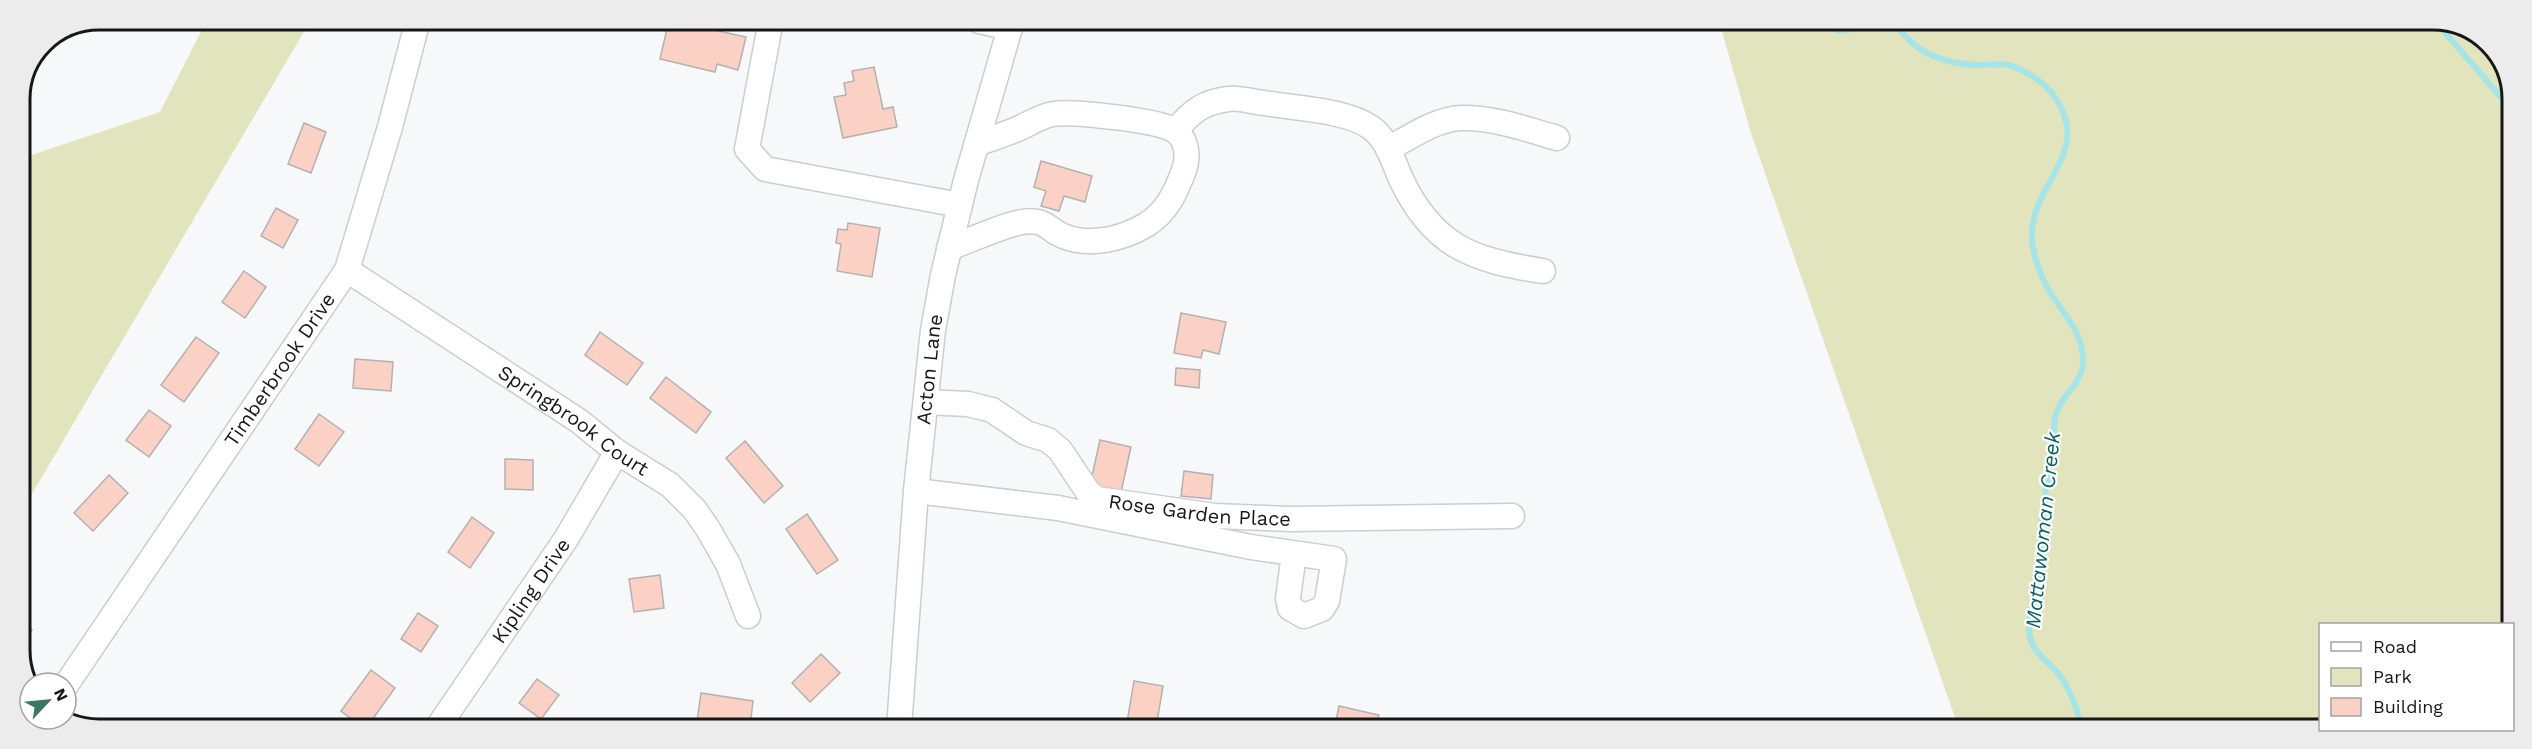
<svg xmlns="http://www.w3.org/2000/svg" width="2532" height="749" viewBox="0 0 2532 749" font-family="'Work Sans',sans-serif">
	<style>
		.green { fill: #e1e4bd }
		.lines { fill: none; stroke-linecap: round; stroke-linejoin: round }
		.stream { stroke: #a7e4e7; stroke-width: 6 }
		.building { fill: #fbd1c6; stroke: #b3b1b0; stroke-width: 1.5 }
		.minor-casing { stroke: #cdcdcf; stroke-width: 27 }
		.minor { stroke: #fff; stroke-width: 24 }
		.labels { text-anchor: middle; stroke-width: 4.5; stroke-linejoin: round; paint-order: stroke }
		.street-label { font-size: 20px; fill: #171717; stroke: #fff }
		.water-label { font-size: 21px; font-style: italic; fill: #096165; stroke: #fff }
		.rim { fill: none; stroke: #171717; stroke-width: 3 }
	</style>
	<rect width="100%" height="100%" fill="#f7f8fa"/>
	<g class="green">
		<polygon points="207,20 311,20 20,514 20,159 160,112"/>
		<polygon points="1719,21 2454,22 2493,47 2512,93 2510,624 2320,624 2320,729 1959,729 1751,133"/>
	</g>
	<g class="lines">
		<g class="stream">
			<path d="M1827,22L1838,31C1862,29 1869,21 1895,25C1904,34 1914,47 1925,52C1942,61 1963,65 1982,65C1991,65 2001,63 2009,65C2023,69 2042,81 2051,92C2098,152 2029,181 2032,239C2033,256 2042,280 2051,294C2065,315 2084,335 2083,362C2082,386 2060,395 2055,417C2053,429 2055,442 2053,453C2048,482 2041,509 2040,538C2040,549 2042,560 2041,570C2039,592 2025,614 2030,637C2034,654 2047,660 2057,672C2070,687 2077,711 2083,729"/>
			<polyline points="2436,22 2512,110"/>
		</g>
	</g>
	<g class="building">
		<polygon points="669,20 746,37 738,70 717,64 715,72 660,59"/>
		<polygon points="874,67 883,109 893,107 897,127 843,138 834,97 846,95 844,83 854,81 852,71"/>
		<polygon points="304,123 326,132 311,173 288,164"/>
		<polygon points="1041,161 1092,176 1085,202 1064,196 1059,211 1041,206 1046,191 1034,187"/>
		<polygon points="276,208 298,220 283,248 261,236"/>
		<polygon points="848,223 880,228 872,277 837,271 841,244 836,243 838,229 847,230"/>
		<polygon points="244,271 266,287 245,318 222,302"/>
		<polygon points="1181,313 1226,322 1219,354 1203,350 1201,358 1174,353"/>
		<polygon points="600,332 643,363 627,385 585,355"/>
		<polygon points="196,337 219,353 184,402 161,385"/>
		<polygon points="355,359 393,362 391,391 353,388"/>
		<polygon points="1176,368 1200,370 1199,388 1175,385"/>
		<polygon points="666,377 711,412 696,433 650,398"/>
		<polygon points="149,410 171,426 149,457 126,440"/>
		<polygon points="319,414 344,432 319,466 295,449"/>
		<polygon points="1100,440 1131,447 1121,492 1090,485"/>
		<polygon points="745,441 783,486 764,503 726,458"/>
		<polygon points="505,459 533,460 533,490 505,489"/>
		<polygon points="1184,471 1213,475 1211,499 1181,496"/>
		<polygon points="109,475 128,493 93,531 74,513"/>
		<polygon points="807,514 838,560 817,574 786,529"/>
		<polygon points="472,517 494,533 470,568 448,552"/>
		<polygon points="660,575 664,608 634,612 629,579"/>
		<polygon points="418,613 438,626 421,652 401,639"/>
		<polygon points="20,622 32,630 20,648"/>
		<polygon points="821,654 840,673 810,702 792,683"/>
		<polygon points="371,670 395,688 367,727 362,727 341,711"/>
		<polygon points="537,679 559,695 541,719 519,703"/>
		<polygon points="1134,681 1163,686 1156,728 1126,728"/>
		<polygon points="701,693 753,701 750,727 697,721"/>
		<polygon points="1339,706 1379,715 1375,728 1336,721"/>
	</g>
	<g class="lines">
		<defs>
			<g id="minor">
				<polyline points="771,20 747,149 765,169 960,205"/>
				<polyline points="979,21 1010,28"/>
				<path d="M1175,131C1191,112 1203,102 1228,99C1239,97 1253,102 1264,103C1293,108 1346,110 1370,127C1386,137 1393,160 1400,177C1432,246 1471,260 1543,271"/>
				<path d="M1388,149C1410,137 1436,119 1461,118C1493,117 1526,129 1557,138"/>
				<path d="M949,248C969,241 1003,225 1022,222C1045,218 1047,229 1063,236C1090,247 1122,239 1146,225C1167,212 1176,192 1184,170C1189,157 1187,138 1174,130C1156,120 1073,111 1053,114C1040,116 1028,125 1015,130C1003,135 990,139 977,144"/>
				<path id="s1" d="M347,270L579,421L617,452L670,485L695,510L708,529L728,564L748,616"/>
				<path id="s2" d="M926,402L968,404L992,410L1026,433L1048,440L1060,450L1088,492L1097,499L1215,516L1290,519L1512,516"/>
				<polyline points="916,491 1058,508 1251,547 1334,559 1327,601 1322,609 1304,616 1290,608 1288,598 1294,554"/>
				<path id="s3" d="M66,685L347,270L390,127L418,20"/>
				<path id="s4" d="M438,727L566,539L617,452"/>
				<path id="s5" d="M899,728L916,491L933,330L943,275L966,180L1012,21"/>
			</g>
		</defs>
		<use href="#minor" class="minor-casing"/>
		<use href="#minor" class="minor"/>
	</g>
	<g class="labels">
		<g class="street-label">
			<text dy="7" stroke="none"><textPath href="#s3" startOffset="381">Timberbrook Drive</textPath></text>
			<text dy="7" stroke="none"><textPath href="#s5" startOffset="360">Acton Lane</textPath></text>
			<text dy="7" stroke="none"><textPath href="#s1" startOffset="272">Springbrook Court</textPath></text>
			<text dy="7" stroke="none"><textPath href="#s2" startOffset="312">Rose Garden Place</textPath></text>
			<text dy="7" stroke="none"><textPath href="#s4" startOffset="165">Kipling Drive</textPath></text>
		</g>
		<g class="water-label">
			<text transform="translate(2043 530) rotate(-84)" y="7">Mattawoman Creek</text>
		</g>
	</g>
	<path d="M0 0H2532V749H0ZM99 30H2433A69 69 0 0 1 2502 99V650A69 69 0 0 1 2433 719H99A69 69 0 0 1 30 650V99A69 69 0 0 1 99 30Z" fill="#ececec" fill-rule="evenodd"/>
	<path class="rim" d="M99 30H2433A69 69 0 0 1 2502 99V650A69 69 0 0 1 2433 719H99A69 69 0 0 1 30 650V99A69 69 0 0 1 99 30Z"/>
	<rect x="2319" y="623" width="195" height="108" fill="#ffffff" stroke="#a2a2a2" stroke-width="1.5"/>
	<rect x="2331" y="642" width="30" height="9" fill="#ffffff" stroke="#a2a2a2" stroke-width="1.5"/>
	<text x="2373" y="653" font-size="18" fill="#171717">Road</text>
	<rect x="2331" y="668" width="30" height="18" fill="#e1e4bd" stroke="#a2a2a2" stroke-width="1.5"/>
	<text x="2373" y="683" font-size="18" fill="#171717">Park</text>
	<rect x="2331" y="698" width="30" height="18" fill="#fbd1c6" stroke="#a2a2a2" stroke-width="1.5"/>
	<text x="2373" y="713" font-size="18" fill="#171717">Building</text>
	<g transform="translate(48 701) rotate(64)"><circle r="28" fill="#ffffff" stroke="#a2a2a2" stroke-width="1.5"/>
	<path d="M0-4.5L10 22L0 15L-10 22Z" fill="#3b7863"/>
	<text y="-9" font-size="16" font-weight="bold" text-anchor="middle" fill="#171717">N</text>
	</g>
</svg>
